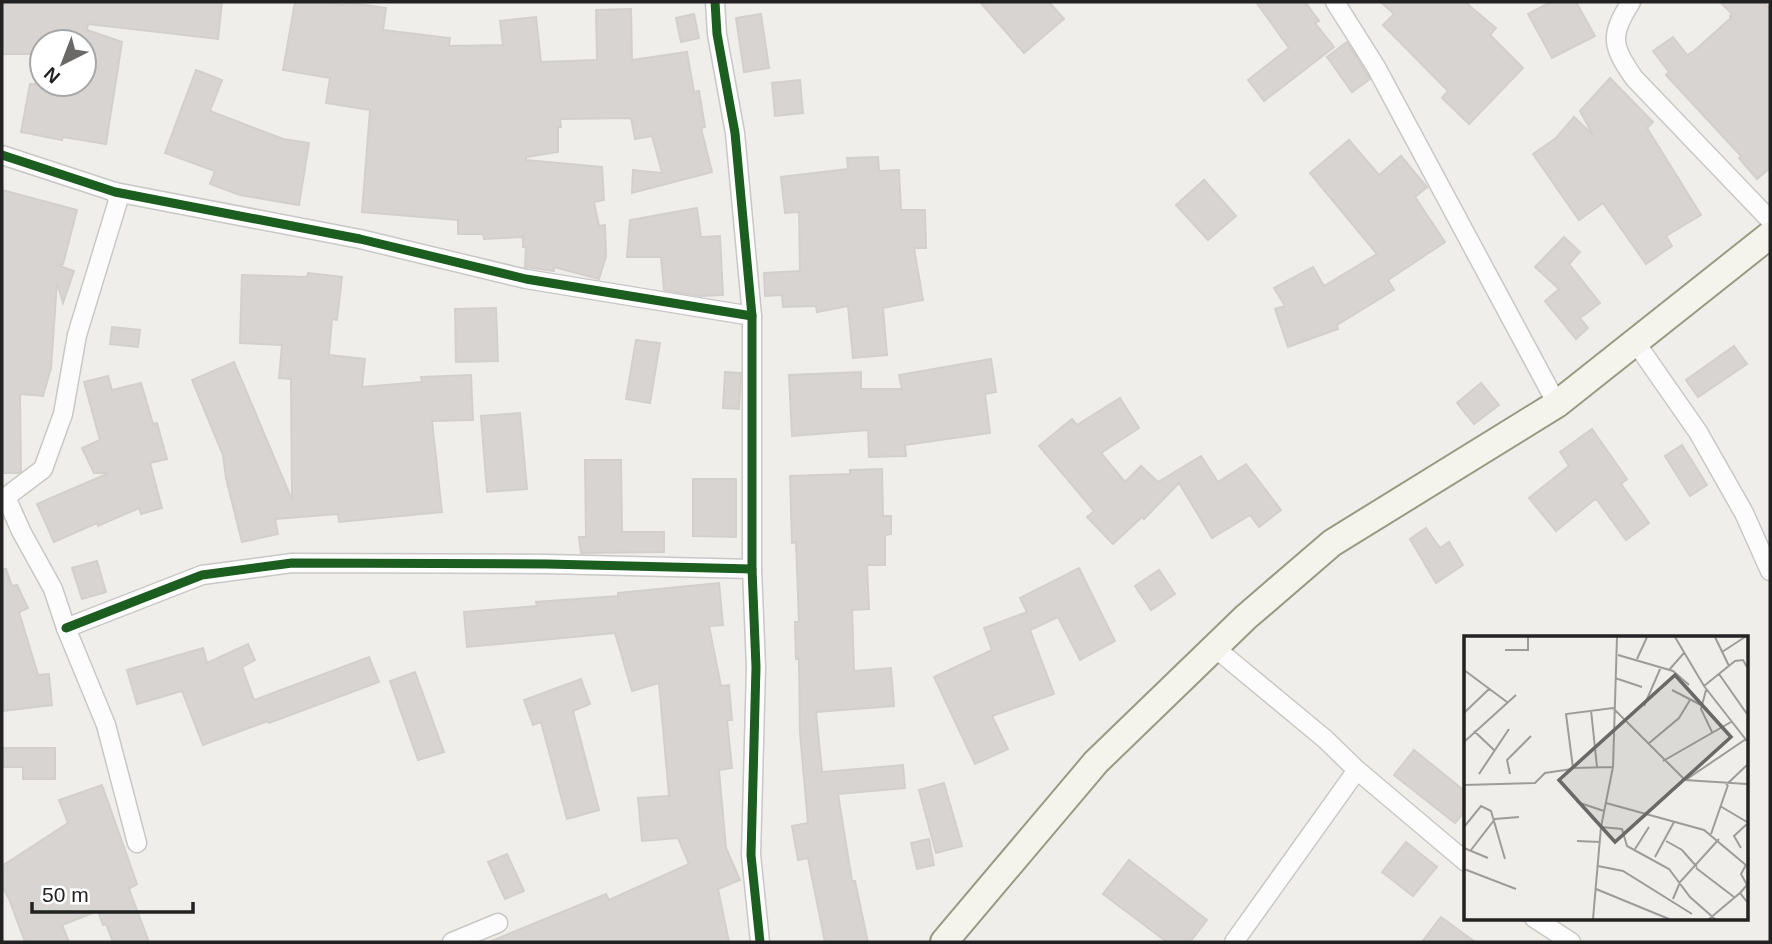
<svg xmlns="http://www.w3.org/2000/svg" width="1772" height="944" viewBox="0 0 1772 944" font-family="Arial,sans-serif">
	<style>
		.building { fill: #d7d4d2; stroke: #d3d0cc; stroke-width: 2 }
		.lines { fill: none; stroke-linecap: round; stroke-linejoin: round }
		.minor-casing { stroke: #c9c8c7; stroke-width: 21 }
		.secondary-casing { stroke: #999a82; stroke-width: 30 }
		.minor { stroke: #fdfcfc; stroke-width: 18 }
		.secondary { stroke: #f4f4ed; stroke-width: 26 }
		.cycleway-casing { stroke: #fff; stroke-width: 13 }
		.cycleway { stroke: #1b5e20; stroke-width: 9 }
		.inset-road { fill: none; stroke: #9e9c9b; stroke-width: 2 }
		.view { fill: #6a6968; fill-opacity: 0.15; stroke: #6a6968; stroke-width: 3.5 }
		.inset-edge { fill: none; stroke: #222; stroke-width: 3.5 }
	</style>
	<rect width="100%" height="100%" fill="#f0eeeb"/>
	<g class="building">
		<polygon points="2,2 222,2 218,39 88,24 87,30 122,42 106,144 63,137 62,140 21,132 30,84 84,84 84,41 42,42 42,54 2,54"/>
		<polygon points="295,2 326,2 344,5 344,2 386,8 383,30 450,38 449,46 503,45 500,21 536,17 541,62 597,60 596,10 631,9 632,60 687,52 694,92 699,91 705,127 701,128 712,172 632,193 633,170 662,173 652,136 635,139 631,118 560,119 561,127 558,127 558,152 526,157 526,160 602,167 604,200 594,202 599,226 605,225 606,256 599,279 554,267 554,271 525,267 526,247 523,247 523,237 484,239 483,234 458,234 458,220 362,212 370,110 326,103 330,78 283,70"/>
		<polygon points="980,2 1049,2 1064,19 1024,53"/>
		<polygon points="1256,2 1305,2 1319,21 1315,23 1334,47 1264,101 1248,80 1289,48"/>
		<polygon points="1381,2 1465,2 1496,28 1490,35 1523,68 1469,124 1442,98 1448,91 1383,25 1394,14"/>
		<polygon points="1551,2 1576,2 1595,36 1552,58 1528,14"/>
		<polygon points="1720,2 1764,2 1770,9 1770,168 1757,179 1739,158 1741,156 1666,75 1669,72 1653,51 1673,37 1687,55 1694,51 1731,18 1730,16 1732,14"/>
		<polygon points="694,14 699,38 681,42 676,18"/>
		<polygon points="761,14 769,68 744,72 736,18"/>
		<polygon points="1347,42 1370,79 1352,92 1327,57"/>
		<polygon points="196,70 222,80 210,111 283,139 309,143 299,205 240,195 210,184 215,171 165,153"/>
		<polygon points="1610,78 1653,122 1647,128 1701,215 1666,236 1672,246 1646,264 1603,203 1579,220 1533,154 1556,138 1574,117 1593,135 1580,111"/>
		<polygon points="800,80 803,113 775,116 772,83"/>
		<polygon points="1349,140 1379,175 1401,156 1427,187 1415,197 1445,242 1388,280 1394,290 1337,325 1338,329 1288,347 1275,309 1285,306 1274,288 1313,267 1324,286 1377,254 1310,173"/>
		<polygon points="878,157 879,171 899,170 901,210 925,210 926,248 914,248 923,300 883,308 887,355 853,358 848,306 817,312 816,306 783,307 782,295 765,296 764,273 800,271 799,212 785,213 781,177 848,169 847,158"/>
		<polygon points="1204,180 1236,216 1208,240 1176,205"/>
		<polygon points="2,190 77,210 63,264 58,265 74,271 63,303 57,282 51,368 43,396 20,394 21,472 18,473 2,473"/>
		<polygon points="697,208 701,237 720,236 723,295 700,296 664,290 661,257 627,257 630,220"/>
		<polygon points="1564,237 1580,252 1569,264 1600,303 1580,318 1588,328 1576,339 1545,301 1559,289 1535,267"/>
		<polygon points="308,273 342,277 337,320 332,319 329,355 365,359 362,387 422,382 421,377 471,375 473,420 432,421 442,512 339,522 338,514 275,519 278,534 242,542 226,478 223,455 192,380 234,362 292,500 291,379 279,378 282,345 240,343 242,275 307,277"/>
		<polygon points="496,308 498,361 456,362 455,309"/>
		<polygon points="112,327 140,330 138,347 110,344"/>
		<polygon points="636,340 660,343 650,403 626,399"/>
		<polygon points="1734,346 1747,364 1698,397 1686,380"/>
		<polygon points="991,359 996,392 985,394 990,433 905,445 906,456 869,457 868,430 792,436 789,375 861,372 861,389 902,389 899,375"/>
		<polygon points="725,372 741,373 739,409 723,408"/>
		<polygon points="108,376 112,390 141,383 153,424 157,423 167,459 150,463 162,508 141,514 139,508 98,526 97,523 54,542 37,504 109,473 94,473 82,448 100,440 84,382"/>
		<polygon points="1481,383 1499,405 1474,424 1457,403"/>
		<polygon points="1120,398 1139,428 1101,453 1125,482 1141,466 1158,482 1201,456 1218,482 1246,464 1281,510 1259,527 1250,515 1212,538 1179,483 1144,519 1142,517 1113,544 1087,517 1094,511 1039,446 1072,419 1077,425"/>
		<polygon points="520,413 527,489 487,492 481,416"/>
		<polygon points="1592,429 1627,479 1621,484 1649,523 1626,540 1597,500 1594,500 1556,531 1529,498 1569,466 1560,452"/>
		<polygon points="1682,445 1707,485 1690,496 1665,456"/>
		<polygon points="585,460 621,460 622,532 664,532 664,552 581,553 579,537 586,537"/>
		<polygon points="882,469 883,516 891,516 891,534 885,535 885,565 867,565 869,609 852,610 854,671 891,668 894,706 816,712 822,772 903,765 905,788 838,794 852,881 855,881 868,942 825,942 808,858 798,860 792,826 808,823 800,733 799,659 796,659 795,622 799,622 796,542 792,543 790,476 850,474 850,470"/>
		<polygon points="693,479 736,479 736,537 693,536"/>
		<polygon points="1426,528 1440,548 1449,542 1463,565 1436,583 1410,539"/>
		<polygon points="97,561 106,592 82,599 72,568"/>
		<polygon points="1079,568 1115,641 1080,660 1058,617 1030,630 1054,694 992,716 1008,749 975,764 934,677 992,650 984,628 1027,612 1020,598"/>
		<polygon points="2,569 6,569 12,586 17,585 28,608 19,612 38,675 49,674 52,705 2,711"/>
		<polygon points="1159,570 1175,594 1151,610 1135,586"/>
		<polygon points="719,583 723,625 709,626 721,686 729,685 732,720 727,720 732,768 719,770 726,848 740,880 718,889 729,942 489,942 606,894 609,900 689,864 678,838 642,841 638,798 669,796 659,683 632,691 615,633 467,647 464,612 537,606 536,602 618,596 618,593"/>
		<polygon points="248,644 255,660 242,667 254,700 369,657 379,682 269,723 268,721 203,745 182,691 137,704 127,670 203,648 207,663"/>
		<polygon points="415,672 444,752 418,760 390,681"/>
		<polygon points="581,679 590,704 573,711 599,810 567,819 541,722 533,725 524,700"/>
		<polygon points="2,748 55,748 55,779 23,779 23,767 2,767"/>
		<polygon points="1414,750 1466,792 1466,810 1455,823 1394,775"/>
		<polygon points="944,783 962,846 936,853 919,790"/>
		<polygon points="102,785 137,884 129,889 149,942 113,942 106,924 103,925 98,911 62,925 69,942 25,942 9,899 2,887 2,866 68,823 59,800"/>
		<polygon points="929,839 934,865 917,869 911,843"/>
		<polygon points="1406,842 1437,867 1413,896 1382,872"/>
		<polygon points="507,854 524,891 505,899 488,862"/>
		<polygon points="1129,860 1207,920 1190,942 1167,942 1103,894"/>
		<polygon points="1441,917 1475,942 1422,942"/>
	</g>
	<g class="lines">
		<defs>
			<g id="minor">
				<polyline points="715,2 717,34 735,133 752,316 752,569 756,667 751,855 760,942"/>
				<polyline points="1335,2 1376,67 1557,404"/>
				<path d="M1631,2C1609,36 1612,46 1634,78L1770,220"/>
				<polyline points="2,155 115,192 360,239 526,279 752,316"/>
				<polyline points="1636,343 1698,432 1744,513 1770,571"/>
				<polyline points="6,497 21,531 53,589 66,628 106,725 137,843"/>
				<polyline points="2,500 43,469 63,414 77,335 118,201 115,192"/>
				<polyline points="66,628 202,575 292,563 547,564 752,569"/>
				<polyline points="1214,647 1325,739 1357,770 1466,862"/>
				<polyline points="1534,918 1571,942"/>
				<polyline points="452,942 498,923"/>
				<polyline points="1234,942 1357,770"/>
			</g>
			<polyline id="secondary" points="944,942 1096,762 1246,617 1332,543 1557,404 1770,235"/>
		</defs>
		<use href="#minor" class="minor-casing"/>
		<use href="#secondary" class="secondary-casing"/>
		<use href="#minor" class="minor"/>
		<use href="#secondary" class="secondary"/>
		<defs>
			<g id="cycleway">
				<polyline points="715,2 717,34 735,133 752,316 752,569 756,667 751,855 760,942"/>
				<polyline points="2,155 115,192 360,239 526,279 752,316"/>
				<polyline points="66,628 202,575 292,563 547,564 752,569"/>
			</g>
		</defs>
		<use href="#cycleway" class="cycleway-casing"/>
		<use href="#cycleway" class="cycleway"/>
	</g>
	<g transform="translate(1464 636)">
		<rect width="284" height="284" fill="#f0eeeb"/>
		<path class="inset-road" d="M211,1L240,50L283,105M251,1L265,30M41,14H64V1M258,16L281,1M154,19L209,35L225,49M173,23L183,1M0,34L43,66M205,34L220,17M255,38L283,78M151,42L178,51M240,50L271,25L279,24L283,31M208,54L237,69M242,54L237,73L248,96M180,70L197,31M127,74L133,131M0,77L25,53M10,95L30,114M0,106L52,59M184,108L215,82L226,64M199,125L267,86M149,131L109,132L102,78L149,72L221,144L283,148M15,138L45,93M46,138L43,124L67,100M223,143L282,103M0,149L71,147L81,137L108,133M262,149L283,129M113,166L140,175M142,167L240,194L283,230M256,170L283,186M0,191L17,170L27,175L41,223M137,191L158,193L163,210L205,233L226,261L251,283M247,198L264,149M113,205L136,206M202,205L218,214L233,231M0,212L24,222M277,212L270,200L283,188M171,213L185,191M7,214L31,183L55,181M191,221L210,186M134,230L159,235L228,278M232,232L270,261M0,233L52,253M132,253L205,283M276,257L283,249L277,238L282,229M209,263L216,246L255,203M129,283L137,191L149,131L153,1M245,283L276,257L283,266"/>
		<path class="view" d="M211,39L267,101L151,206L95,144Z"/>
		<rect width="284" height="284" class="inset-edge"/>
	</g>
	<rect width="1772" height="944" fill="none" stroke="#222222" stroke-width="7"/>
	<g transform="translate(63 63) rotate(222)"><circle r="33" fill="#ffffff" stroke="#a7a7a7" stroke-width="2"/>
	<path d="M0-5L12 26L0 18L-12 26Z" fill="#6a6968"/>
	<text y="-10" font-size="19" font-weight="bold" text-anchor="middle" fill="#222222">N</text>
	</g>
	<path d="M32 902v10h161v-10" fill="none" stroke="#222222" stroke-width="3.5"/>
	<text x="42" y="902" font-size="21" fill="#222222" stroke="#ffffff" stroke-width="5" paint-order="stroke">50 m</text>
</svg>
